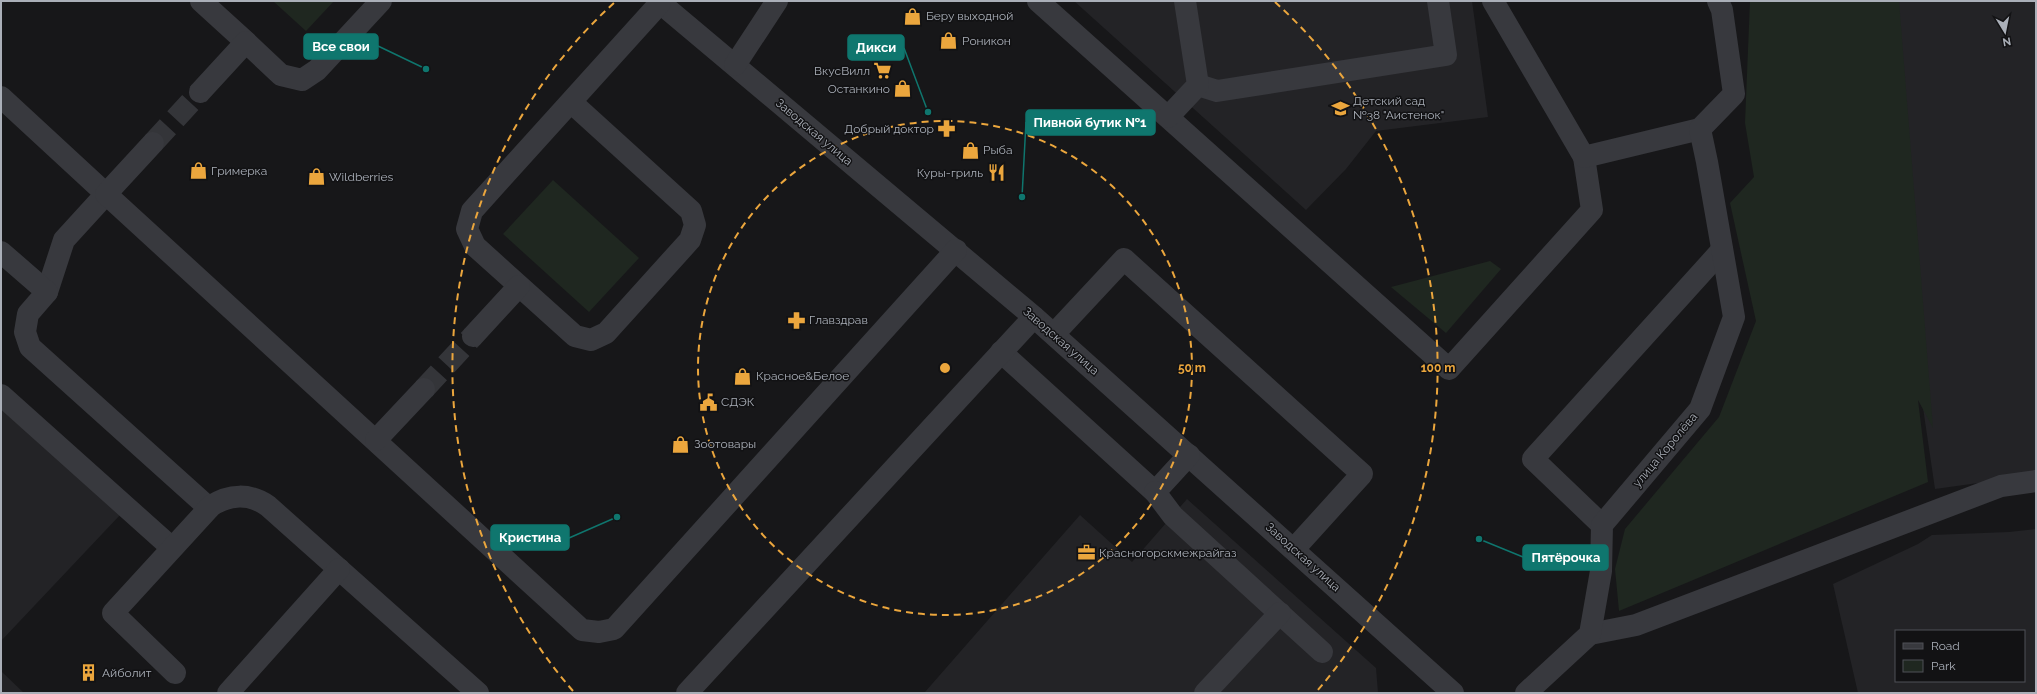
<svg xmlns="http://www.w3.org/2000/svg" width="2037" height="694" viewBox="0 0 2037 694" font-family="Raleway,sans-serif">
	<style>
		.built { fill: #232326; fill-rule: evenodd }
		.green { fill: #1f2720 }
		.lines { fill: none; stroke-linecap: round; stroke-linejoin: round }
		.minor-tunnel { stroke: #343539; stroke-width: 22; stroke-dasharray: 22 11; stroke-linecap: butt }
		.minor { stroke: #38393e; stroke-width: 22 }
		.ring { fill: none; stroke: #eba63d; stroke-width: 2; stroke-dasharray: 7 5 }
		.labels { text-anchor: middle; stroke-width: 3; stroke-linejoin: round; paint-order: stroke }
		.poi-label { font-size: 12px; fill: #aaafb8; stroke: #121214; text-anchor: start }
		.street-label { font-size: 12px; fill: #aaafb8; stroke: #121214 }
		.centre { fill: #eba63d; stroke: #121214; stroke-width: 2 }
		.ring-label { font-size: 12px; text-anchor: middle; font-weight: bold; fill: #eba63d; stroke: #121214; stroke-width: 3; stroke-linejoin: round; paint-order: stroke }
		.leader { fill: none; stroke: #0f766e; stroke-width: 1.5 }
		.callout-dot { fill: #0f766e; stroke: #121214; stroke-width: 1.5 }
		.callout { fill: #0f766e; stroke: #0f766e; stroke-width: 1.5 }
		.callout-label { font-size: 13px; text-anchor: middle; font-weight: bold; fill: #fff }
	</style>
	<rect width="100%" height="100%" fill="#171719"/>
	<g class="built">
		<polygon points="1074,1 1472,1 1488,117 1376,131 1346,169 1306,210"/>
		<polygon points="1863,1 2036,1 2036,475 1935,489"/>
		<polygon points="1,409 120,515 1,641"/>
		<polygon points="1187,499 1376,668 1378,693 925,692 1080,515 1132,562"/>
		<path d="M2036,529V693H1858L1833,584L1918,544L1932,535L2009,532ZM1896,631H2024V681H1896Z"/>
		<polygon points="1,671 24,693 1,693"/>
	</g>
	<g class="green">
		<polygon points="273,1 334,1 306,31"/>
		<polygon points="1750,1 1899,1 1933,428 1918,400 1928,482 1619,611 1615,569 1625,529 1719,417 1756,321 1730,203 1754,177 1745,123"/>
		<polygon points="553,180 639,258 589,312 503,234"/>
		<polygon points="1490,261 1501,269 1446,333 1391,287"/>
	</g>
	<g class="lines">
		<g class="minor-tunnel">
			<polyline points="153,143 200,92"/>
			<polyline points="424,389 473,336"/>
		</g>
		<g class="minor">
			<polyline points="201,1 246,42"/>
			<polyline points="658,1 1034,317 1453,693"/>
			<polyline points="1038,1 1449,369 1592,210 1584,157"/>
			<polyline points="1493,1 1584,157 1700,129"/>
			<polyline points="735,65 777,1"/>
			<polyline points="1198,85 1217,91 1446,55 1438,1"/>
			<polyline points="200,92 246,42 281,75 302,80 317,70 381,1"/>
			<polyline points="1,97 106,194 64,240 47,292"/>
			<polyline points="571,102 691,211 695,225 690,240 606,333 591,340 575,336 475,246 467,229 472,211 660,3"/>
			<polyline points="1168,117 1198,85 1185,1"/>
			<polyline points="153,143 106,194 582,630 599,632 614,629 956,250"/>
			<polyline points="1,252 47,292 28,314 25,332 30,347 209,508"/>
			<polyline points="1054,334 1124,259 1362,474 1294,549"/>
			<polyline points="473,336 519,286"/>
			<polyline points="1001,352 1155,492 1189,455"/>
			<polyline points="1,395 172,548"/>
			<polyline points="376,440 424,389"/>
			<polyline points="1155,492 1173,516 1322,652"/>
			<polyline points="1602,525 1533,459 1722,250"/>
			<polyline points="1590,634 1636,625 2001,486 2036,481"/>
			<path d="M175,673L113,613L211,506C229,494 250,493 268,506L478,693"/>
			<polyline points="228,693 339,569"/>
			<polyline points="687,693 1034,317"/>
			<polyline points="1205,693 1280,613"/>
			<polyline points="1526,693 1590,634 1601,571 1602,525 1700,409 1734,317 1707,162 1700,129 1734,94 1722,10 1718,1"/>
		</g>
	</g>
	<g class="ring">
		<circle cx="945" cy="368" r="247"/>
		<path d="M573 691A493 493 0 0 1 615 2M1275 2A493 493 0 0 1 1317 691"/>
	</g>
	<defs>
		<symbol id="shop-bare" viewBox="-9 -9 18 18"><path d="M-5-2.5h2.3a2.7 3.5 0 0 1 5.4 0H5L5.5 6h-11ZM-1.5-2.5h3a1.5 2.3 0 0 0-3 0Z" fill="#eba63d" stroke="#121214" stroke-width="2.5" paint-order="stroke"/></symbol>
		<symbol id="supermarket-bare" viewBox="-9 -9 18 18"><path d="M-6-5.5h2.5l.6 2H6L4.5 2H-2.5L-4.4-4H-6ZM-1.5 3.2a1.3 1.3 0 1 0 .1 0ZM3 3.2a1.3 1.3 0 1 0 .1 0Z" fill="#eba63d" stroke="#121214" stroke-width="2.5" paint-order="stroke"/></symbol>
		<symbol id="school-bare" viewBox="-9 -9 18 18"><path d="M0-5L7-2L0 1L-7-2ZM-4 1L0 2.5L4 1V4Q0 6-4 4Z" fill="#eba63d" stroke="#121214" stroke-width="2.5" paint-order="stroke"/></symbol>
		<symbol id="pharmacy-bare" viewBox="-9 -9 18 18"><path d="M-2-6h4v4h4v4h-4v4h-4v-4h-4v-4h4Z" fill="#eba63d" stroke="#121214" stroke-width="2.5" paint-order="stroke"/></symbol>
		<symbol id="restaurant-bare" viewBox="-9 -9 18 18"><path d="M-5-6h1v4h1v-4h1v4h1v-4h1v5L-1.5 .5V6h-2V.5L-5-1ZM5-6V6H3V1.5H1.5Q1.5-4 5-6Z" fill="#eba63d" stroke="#121214" stroke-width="2.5" paint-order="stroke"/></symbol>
		<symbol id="civic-bare" viewBox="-9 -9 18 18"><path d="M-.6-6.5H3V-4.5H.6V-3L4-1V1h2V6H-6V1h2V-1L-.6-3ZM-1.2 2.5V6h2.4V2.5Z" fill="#eba63d" stroke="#121214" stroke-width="2.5" paint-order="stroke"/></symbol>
		<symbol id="office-bare" viewBox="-9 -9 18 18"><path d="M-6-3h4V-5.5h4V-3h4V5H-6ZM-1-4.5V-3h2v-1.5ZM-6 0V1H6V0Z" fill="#eba63d" stroke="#121214" stroke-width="2.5" paint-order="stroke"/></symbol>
		<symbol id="building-bare" viewBox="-9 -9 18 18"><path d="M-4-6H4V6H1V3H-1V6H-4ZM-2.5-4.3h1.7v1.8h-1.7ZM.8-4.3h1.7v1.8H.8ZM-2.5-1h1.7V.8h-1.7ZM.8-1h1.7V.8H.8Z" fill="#eba63d" stroke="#121214" stroke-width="2.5" paint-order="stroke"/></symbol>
	</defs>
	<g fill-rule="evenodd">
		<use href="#shop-bare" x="900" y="4" width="25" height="25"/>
		<use href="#shop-bare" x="936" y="28" width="25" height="25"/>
		<use href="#supermarket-bare" x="870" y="58" width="25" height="25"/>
		<use href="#shop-bare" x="890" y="76" width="25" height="25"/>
		<use href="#school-bare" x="1328" y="96" width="25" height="25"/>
		<use href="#pharmacy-bare" x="934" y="116" width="25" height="25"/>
		<use href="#shop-bare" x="958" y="138" width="25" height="25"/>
		<use href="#shop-bare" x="186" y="158" width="25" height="25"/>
		<use href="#restaurant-bare" x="984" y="160" width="25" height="25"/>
		<use href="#shop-bare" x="304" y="164" width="25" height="25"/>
		<use href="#pharmacy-bare" x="784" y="308" width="25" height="25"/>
		<use href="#shop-bare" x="730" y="364" width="25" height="25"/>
		<use href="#civic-bare" x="696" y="390" width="25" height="25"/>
		<use href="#shop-bare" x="668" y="432" width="25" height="25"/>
		<use href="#office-bare" x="1074" y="540" width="25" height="25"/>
		<use href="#building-bare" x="76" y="660" width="25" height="25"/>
	</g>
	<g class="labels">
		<g class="poi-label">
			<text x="926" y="20">Беру выходной</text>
			<text x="962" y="45">Роникон</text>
			<text x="870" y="75" text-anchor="end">ВкусВилл</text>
			<text x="890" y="93" text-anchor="end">Останкино</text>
			<text x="1353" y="105">Детский сад<tspan x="1353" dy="14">№38 "Аистенок"</tspan></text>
			<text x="934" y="133" text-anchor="end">Добрый доктор</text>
			<text x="983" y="154">Рыба</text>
			<text x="211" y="175">Гримерка</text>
			<text x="983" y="177" text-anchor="end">Куры-гриль</text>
			<text x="329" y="181">Wildberries</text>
			<text x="809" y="324">Главздрав</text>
			<text x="756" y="380">Красное&amp;Белое</text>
			<text x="721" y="406">СДЭК</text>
			<text x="694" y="448">Зоотовары</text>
			<text x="1099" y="557">Красногорскмежрайгаз</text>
			<text x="102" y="677">Айболит</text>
		</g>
		<g class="street-label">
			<text transform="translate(814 132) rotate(40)" y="4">Заводская улица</text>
			<text transform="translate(1061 341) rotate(41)" y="4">Заводская улица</text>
			<text transform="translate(1665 450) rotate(-50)" y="4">улица Королёва</text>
			<text transform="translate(1303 557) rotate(42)" y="4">Заводская улица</text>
		</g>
	</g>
	<circle cx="945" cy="368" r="6" class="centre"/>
	<g class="ring-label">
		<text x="1192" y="372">50 m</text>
		<text x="1438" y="372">100 m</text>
	</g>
	<path class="leader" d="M426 69L378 46M928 112L904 48M1022 197L1026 122M617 517L569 538M1479 539L1523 557"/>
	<g class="callout-dot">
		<circle cx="426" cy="69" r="4"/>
		<circle cx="928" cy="112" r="4"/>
		<circle cx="1022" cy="197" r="4"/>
		<circle cx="617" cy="517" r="4"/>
		<circle cx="1479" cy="539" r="4"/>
	</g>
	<g class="callout">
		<rect x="304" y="34" width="74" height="25" rx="4"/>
		<rect x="848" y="35" width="56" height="25" rx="4"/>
		<rect x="1026" y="110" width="129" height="25" rx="4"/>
		<rect x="491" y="525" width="78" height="25" rx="4"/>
		<rect x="1523" y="545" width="85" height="25" rx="4"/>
	</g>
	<g class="callout-label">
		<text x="341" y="51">Все свои</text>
		<text x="876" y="52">Дикси</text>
		<text x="1090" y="127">Пивной бутик №1</text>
		<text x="530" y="542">Кристина</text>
		<text x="1566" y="562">Пятёрочка</text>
	</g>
	<rect width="2037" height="694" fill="none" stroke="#aaafb8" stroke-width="4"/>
	<rect x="1895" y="630" width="130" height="52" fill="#121214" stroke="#4f5156"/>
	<rect x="1903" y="643" width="20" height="6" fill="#38393e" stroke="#4f5156"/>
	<text x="1931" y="650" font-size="12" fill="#aaafb8">Road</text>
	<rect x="1903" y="660" width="20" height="12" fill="#1f2720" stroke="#4f5156"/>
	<text x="1931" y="670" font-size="12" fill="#aaafb8">Park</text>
	<g transform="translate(2005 32) rotate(170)" stroke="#121214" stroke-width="3" paint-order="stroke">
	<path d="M0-3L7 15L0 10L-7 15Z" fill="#aaafb8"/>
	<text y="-6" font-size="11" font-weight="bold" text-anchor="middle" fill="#aaafb8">N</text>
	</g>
</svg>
